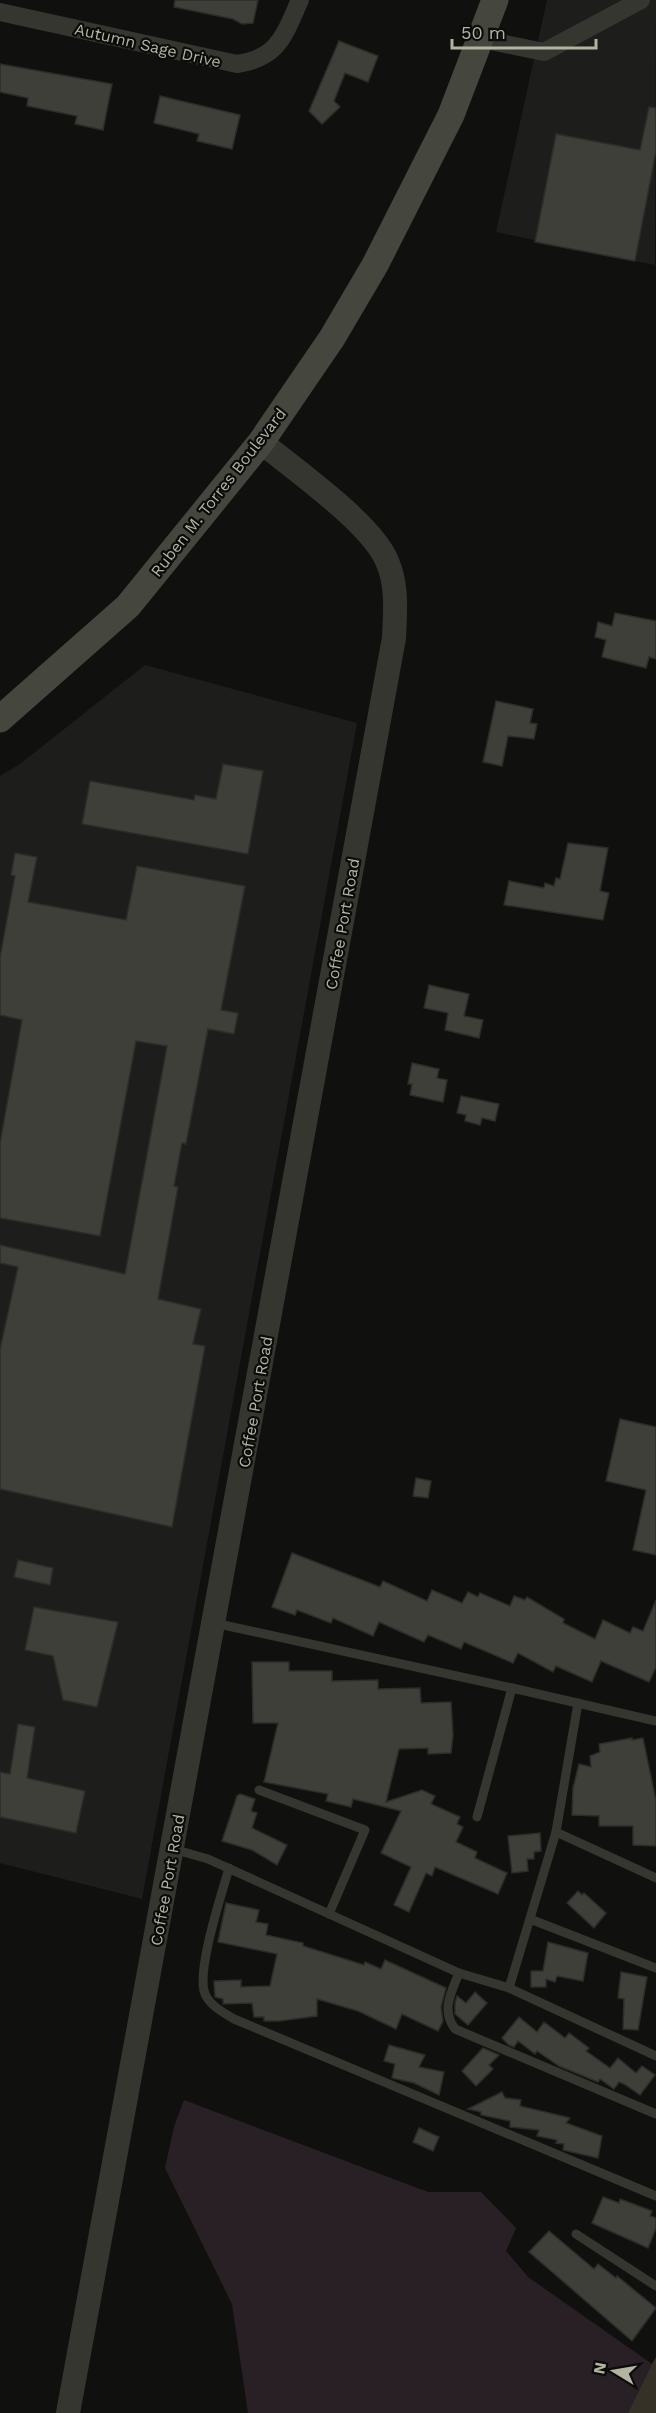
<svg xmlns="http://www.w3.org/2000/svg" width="656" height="2413" viewBox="0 0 656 2413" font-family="'Work Sans',sans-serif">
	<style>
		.built { fill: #1d1e1b }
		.green { fill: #292025 }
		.water { fill: #353126 }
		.building { fill: #3e3f39; stroke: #2c2d29; stroke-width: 1.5 }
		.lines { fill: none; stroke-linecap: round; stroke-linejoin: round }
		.service { stroke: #353630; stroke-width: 9 }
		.minor { stroke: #353630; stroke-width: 18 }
		.tertiary { stroke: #353630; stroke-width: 24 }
		.secondary { stroke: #45463e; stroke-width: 27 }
		.labels { text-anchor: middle; stroke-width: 4.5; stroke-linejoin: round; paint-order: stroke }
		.street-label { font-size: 16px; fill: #b2b3a0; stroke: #0b0c0a }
	</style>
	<rect width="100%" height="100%" fill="#10110f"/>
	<g class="built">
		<polygon points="547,0 656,0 655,265 496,232"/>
		<polygon points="145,665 357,723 142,1899 0,1863 0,776 20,764"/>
	</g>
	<polygon class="green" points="184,2100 428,2192 481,2192 516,2228 506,2251 528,2277 652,2364 628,2413 248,2413 232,2304 165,2168 174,2127"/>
	<polygon class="water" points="656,2357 656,2413 628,2413 652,2364"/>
	<g class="building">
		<polygon points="175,0 258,0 253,23 242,24 233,19 174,7"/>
		<polygon points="339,41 378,56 368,82 345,73 334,101 340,107 322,124 309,111"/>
		<polygon points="0,64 112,84 103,130 75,124 77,116 27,106 28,98 0,92"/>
		<polygon points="160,96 240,115 232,149 197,141 199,134 154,123"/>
		<polygon points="649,107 656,108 656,151 635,261 535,242 556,134 640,150"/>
		<polygon points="615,613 656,621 656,659 649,657 646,668 602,657 606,640 595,637 598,622 612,626"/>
		<polygon points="496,701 533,709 530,723 537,724 534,739 508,736 502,766 483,762"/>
		<polygon points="223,764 263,771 248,854 82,824 90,781 194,800 195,795 216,799"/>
		<polygon points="568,843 608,848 600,891 609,893 603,920 504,905 509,881 544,888 545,883 554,886 556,878 560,879"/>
		<polygon points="15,853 37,857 28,902 126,920 137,866 245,886 221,1010 238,1013 234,1034 208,1029 186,1144 182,1143 174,1186 178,1187 158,1299 201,1309 193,1344 205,1346 172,1527 0,1489 0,1349 18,1267 0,1263 0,1245 125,1274 167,1046 136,1041 100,1236 0,1218 0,1143 22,1020 0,1015 0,957 15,876 11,875"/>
		<polygon points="429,985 469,994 464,1016 483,1020 479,1038 445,1030 448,1013 424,1008"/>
		<polygon points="412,1063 439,1069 437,1078 447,1080 443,1102 410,1095 412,1084 408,1084"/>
		<polygon points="461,1096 499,1104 495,1121 482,1118 480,1125 465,1121 466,1115 457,1113"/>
		<polygon points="620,1419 656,1427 656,1555 633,1550 646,1490 606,1481"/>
		<polygon points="416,1478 431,1481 428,1498 413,1496"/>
		<polygon points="292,1553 380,1587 383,1581 427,1601 432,1590 462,1603 468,1592 478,1597 480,1593 510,1606 514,1596 525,1600 527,1597 564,1619 563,1623 595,1639 603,1620 630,1633 633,1627 643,1631 656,1600 656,1667 649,1682 601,1661 592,1682 556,1666 553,1672 518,1653 513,1663 464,1642 461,1649 428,1635 424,1642 379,1622 373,1636 333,1618 331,1623 297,1610 295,1615 272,1607"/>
		<polygon points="18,1560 53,1568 50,1585 14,1577"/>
		<polygon points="34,1607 118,1622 97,1707 63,1700 53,1656 25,1650"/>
		<polygon points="252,1662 289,1662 289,1671 332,1671 332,1681 378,1680 378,1689 420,1688 421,1703 451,1702 453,1735 451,1753 428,1754 428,1748 399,1749 386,1802 422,1790 435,1796 431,1804 460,1817 457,1824 463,1827 456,1842 477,1852 475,1858 507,1873 498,1894 435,1867 432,1876 426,1873 409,1912 394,1905 411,1867 381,1853 401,1811 353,1799 351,1807 326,1801 328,1794 264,1782 278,1723 253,1723"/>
		<polygon points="18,1724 35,1727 27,1778 85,1791 76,1833 0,1817 0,1772 10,1774"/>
		<polygon points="632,1738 632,1740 643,1738 656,1801 656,1846 633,1845 633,1826 599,1826 599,1816 572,1815 573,1788 579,1764 591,1767 590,1756 600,1752 599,1744"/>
		<polygon points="240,1794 255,1799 251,1811 257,1813 252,1828 287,1845 277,1865 252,1850 222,1841 237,1796"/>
		<polygon points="540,1833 541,1851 534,1852 534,1859 527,1859 528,1871 512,1873 508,1836"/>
		<polygon points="578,1891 582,1895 584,1893 606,1913 594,1928 567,1903"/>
		<polygon points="226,1903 259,1910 256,1922 268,1924 266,1935 303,1943 303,1946 364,1965 365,1962 381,1969 385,1960 446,1988 441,2007 443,2021 438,2031 402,2014 396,2029 358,2011 317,1999 317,2016 279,2021 264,2021 264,2017 254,2017 252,2003 223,2004 223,1999 215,1997 214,1981 241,1980 241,1987 270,1986 277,1954 218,1942"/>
		<polygon points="548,1942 588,1953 583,1981 557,1976 555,1982 546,1979 546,1987 531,1987 531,1971 543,1971"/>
		<polygon points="621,1972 647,1977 638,2030 623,2029 624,1999 618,1998"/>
		<polygon points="475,1992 487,2003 468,2025 455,2014 455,2003 457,1996 466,2003"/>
		<polygon points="519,2017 537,2032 544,2022 565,2038 569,2033 589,2048 586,2051 610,2068 618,2058 636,2073 642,2066 655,2075 640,2095 624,2084 619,2082 614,2089 600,2079 598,2082 559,2066 537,2051 535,2054 518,2041 514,2047 509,2045 502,2038"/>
		<polygon points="389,2045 425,2055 419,2067 444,2072 439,2095 414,2083 392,2078 395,2064 384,2061"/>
		<polygon points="483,2048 499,2055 489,2065 493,2069 476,2086 462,2071"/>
		<polygon points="502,2092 505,2098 521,2100 520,2106 570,2118 566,2123 602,2136 598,2158 563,2150 564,2144 556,2143 557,2140 537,2136 539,2130 510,2127 510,2121 481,2115 481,2112 468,2109"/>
		<polygon points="419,2128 439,2137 433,2151 413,2142"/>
		<polygon points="603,2197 619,2203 620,2199 652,2211 650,2216 656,2218 656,2228 648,2248 592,2223"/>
		<polygon points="549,2231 594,2269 598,2264 616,2278 617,2276 656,2308 632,2341 529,2252"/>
	</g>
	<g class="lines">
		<g class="service">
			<polyline points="214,1623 512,1688 477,1817"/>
			<polyline points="512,1688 656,1721"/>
			<polyline points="259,1790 365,1830 329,1914"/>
			<polyline points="556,1832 578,1703"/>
			<polyline points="173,1849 208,1859 459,1973 509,1988 656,2056"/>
			<path d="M229,1868C221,1896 198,1966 204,1991C208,2005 223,2012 234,2019L656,2196"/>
			<polyline points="530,1919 656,1968"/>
			<path d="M459,1973C451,1993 441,2010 455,2029L656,2114"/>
			<polyline points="509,1988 556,1832 656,1878"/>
			<polyline points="576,2234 656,2286"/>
		</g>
		<g class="minor">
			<path d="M0,12L237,64C279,58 284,35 300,0"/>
			<polyline points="481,39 544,52 641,0"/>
		</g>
		<path class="tertiary" d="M68,2413L394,638C395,613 398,586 387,561C371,523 295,470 261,442"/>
		<polyline class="secondary" points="0,719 128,606 261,442 332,338 375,265 451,115 495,0"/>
	</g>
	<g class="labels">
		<g class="street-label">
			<text transform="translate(148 45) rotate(13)" y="6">Autumn Sage Drive</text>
			<text transform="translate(218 492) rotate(-52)" y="6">Ruben M. Torres Boulevard</text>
			<text transform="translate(342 924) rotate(-80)" y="6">Coffee Port Road</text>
			<text transform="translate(255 1402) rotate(-80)" y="6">Coffee Port Road</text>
			<text transform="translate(167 1880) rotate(-80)" y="6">Coffee Port Road</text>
		</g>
	</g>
	<g transform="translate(614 2371) rotate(281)" stroke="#0b0c0a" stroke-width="4.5" paint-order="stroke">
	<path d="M0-4.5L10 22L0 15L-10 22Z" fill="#b2b3a0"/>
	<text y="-9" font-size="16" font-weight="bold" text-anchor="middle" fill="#b2b3a0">N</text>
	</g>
	<path d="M452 39v9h144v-9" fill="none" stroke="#b2b3a0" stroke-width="3"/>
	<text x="461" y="39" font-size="18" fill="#b2b3a0" stroke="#0b0c0a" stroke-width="4.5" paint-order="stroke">50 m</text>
</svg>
